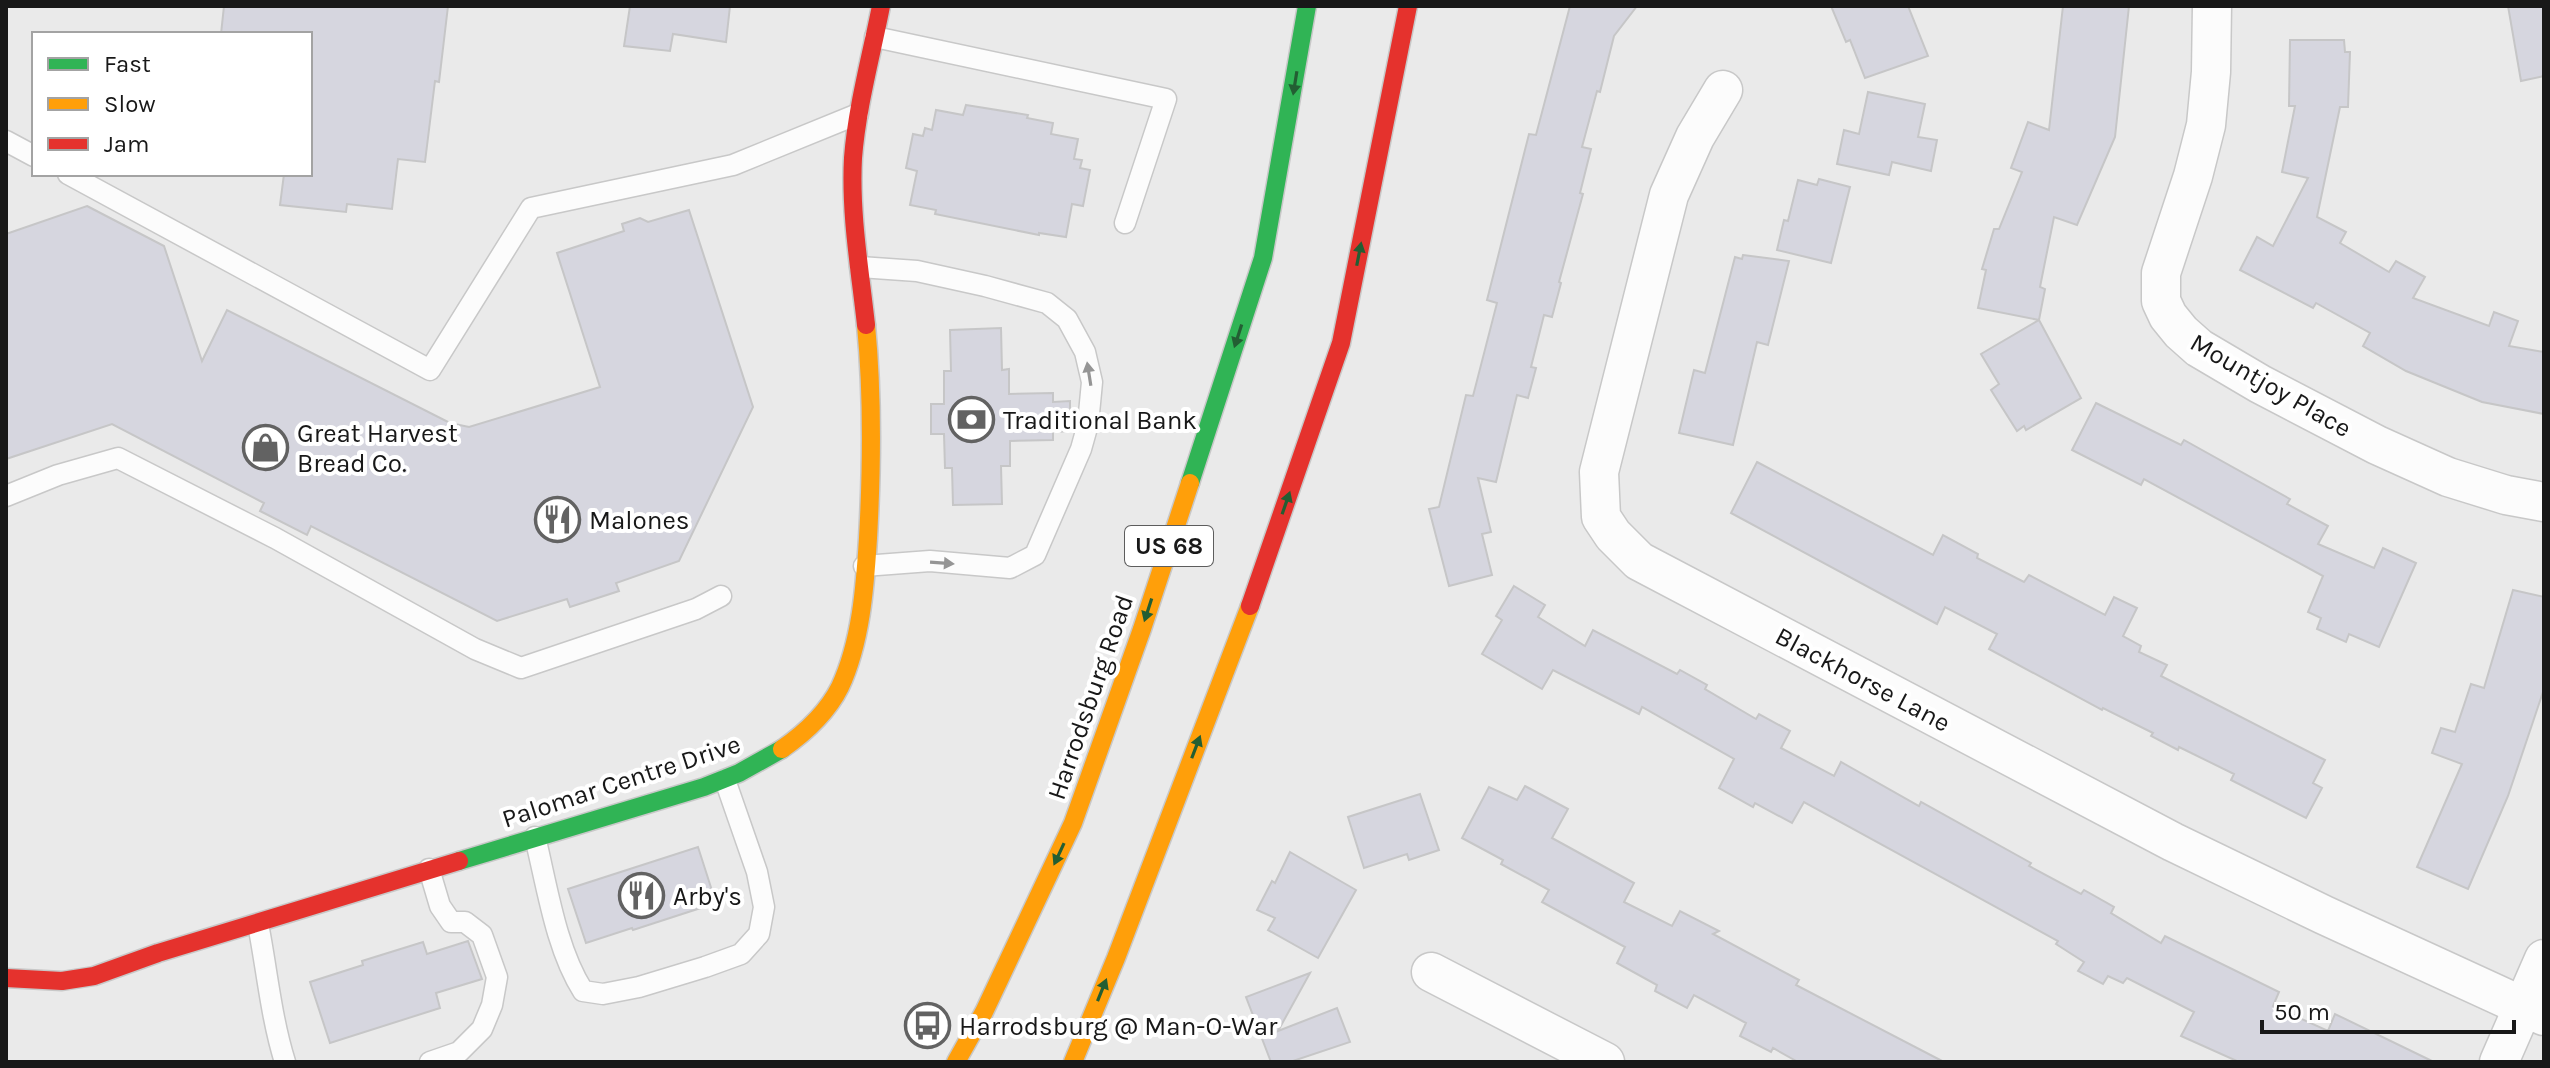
<svg xmlns="http://www.w3.org/2000/svg" width="2550" height="1068" viewBox="0 0 2550 1068" font-family="Karla,sans-serif">
	<style>
		.building { fill: #d6d6df; stroke: #c6c6c7; stroke-width: 2 }
		.lines { fill: none; stroke-linecap: round; stroke-linejoin: round }
		.lane-casing { stroke: #c8c8c8; stroke-width: 23 }
		.street-casing { stroke: #c8c8c8; stroke-width: 41 }
		.fast-casing { stroke: #c8c8c8; stroke-width: 21 }
		.slow-casing { stroke: #c8c8c8; stroke-width: 21 }
		.jam-casing { stroke: #c8c8c8; stroke-width: 21 }
		.lane { stroke: #fcfcfc; stroke-width: 20 }
		.street { stroke: #fcfcfc; stroke-width: 38 }
		.fast { stroke: #30b455; stroke-width: 18 }
		.slow { stroke: #ff9f0a; stroke-width: 18 }
		.jam { stroke: #e5322d; stroke-width: 18 }
		.oneway { fill: #235e33 }
		.oneway2 { fill: #959595 }
		.labels { text-anchor: middle; stroke-width: 8; stroke-linejoin: round; paint-order: stroke }
		.shield { fill: #fff; stroke: #5d5d5d; stroke-width: 2 }
		.shield-label { font-size: 24px; font-weight: bold; fill: #181818 }
		.street-label { font-size: 26px; fill: #181818; stroke: #fff }
		.poi-label { font-size: 26px; fill: #181818; stroke: #fff; text-anchor: start }
	</style>
	<rect width="100%" height="100%" fill="#eaeaea"/>
	<g class="building">
		<polygon points="224,6 448,6 439,82 435,81 425,162 398,159 392,209 347,204 346,212 280,205 284,174 310,174 310,34 221,34"/>
		<polygon points="630,6 730,6 726,42 673,34 670,51 624,46"/>
		<polygon points="1570,6 1637,6 1614,36 1600,92 1597,91 1582,147 1591,149 1580,193 1583,194 1559,282 1561,283 1552,317 1544,315 1531,367 1536,368 1528,398 1517,395 1496,482 1478,478 1491,532 1482,534 1492,575 1449,586 1429,509 1439,507 1466,395 1473,396 1497,303 1487,300 1529,134 1536,135"/>
		<polygon points="1831,6 1908,6 1928,56 1865,78 1850,40 1846,42"/>
		<polygon points="2063,6 2129,6 2115,137 2077,225 2054,217 2040,287 2045,289 2039,320 1978,308 1986,270 1982,269 1994,229 1999,229 2022,172 2011,168 2028,122 2049,130"/>
		<polygon points="2508,6 2544,6 2544,76 2521,81"/>
		<polygon points="2290,40 2344,40 2345,52 2350,52 2348,107 2340,107 2317,217 2346,232 2340,243 2389,272 2396,261 2425,277 2413,298 2489,326 2494,312 2518,321 2509,346 2544,352 2544,414 2482,402 2406,371 2363,346 2370,333 2316,303 2313,308 2240,270 2257,237 2273,246 2308,178 2282,172 2295,106 2289,106"/>
		<polygon points="1868,92 1925,104 1918,137 1937,140 1931,171 1892,162 1889,175 1837,164 1844,130 1859,134"/>
		<polygon points="966,105 1028,115 1027,118 1053,123 1051,134 1078,139 1074,159 1082,160 1080,168 1090,170 1083,206 1072,204 1066,237 1039,233 1039,235 935,214 936,210 910,205 917,171 906,168 913,134 923,136 925,128 932,130 936,110 963,115"/>
		<polygon points="1819,179 1850,187 1831,263 1777,250 1784,220 1788,221 1798,180 1817,185"/>
		<polygon points="87,206 164,246 202,361 227,310 450,423 469,427 600,387 557,253 624,231 622,224 640,218 648,222 689,210 753,407 679,561 616,583 619,591 570,607 567,599 497,621 311,526 307,535 260,511 264,503 112,424 6,459 6,234"/>
		<polygon points="1743,255 1789,261 1768,345 1757,342 1733,445 1679,433 1694,370 1705,373 1735,257 1742,259"/>
		<polygon points="2039,320 2081,398 2026,430 2024,426 2017,431 1991,390 1999,384 1981,354"/>
		<polygon points="1001,328 1002,370 1009,369 1009,394 1053,393 1053,402 1070,401 1070,431 1053,432 1053,440 1010,441 1010,466 1001,466 1002,504 953,505 952,468 945,468 944,434 931,434 931,404 944,404 944,371 951,371 950,330"/>
		<polygon points="2096,403 2181,445 2184,440 2290,499 2287,504 2328,526 2318,544 2374,568 2383,548 2416,563 2379,647 2349,634 2346,642 2317,629 2321,618 2308,612 2323,576 2144,479 2141,485 2072,450"/>
		<polygon points="1757,462 1933,555 1943,535 1978,554 1977,558 2024,582 2029,575 2105,615 2114,597 2137,608 2123,636 2141,646 2139,652 2167,665 2161,676 2325,760 2313,783 2322,788 2306,818 2231,780 2234,774 2179,747 2178,750 2151,736 2153,733 2103,708 2102,710 1989,649 1997,634 1945,607 1937,624 1731,513"/>
		<polygon points="1514,586 1545,605 1538,617 1585,646 1593,630 1677,674 1680,670 1707,685 1705,689 1756,719 1759,714 1790,731 1781,748 1834,776 1841,762 1919,806 1921,802 2031,863 2029,866 2081,894 2084,890 2114,907 2111,913 2161,943 2165,936 2279,992 2273,1006 2328,1031 2335,1014 2434,1062 2239,1062 2181,1036 2194,1012 2127,978 2123,983 2108,976 2103,984 2078,971 2084,962 2056,944 2058,941 1804,802 1792,823 1755,803 1753,807 1719,788 1734,759 1642,707 1639,714 1553,670 1542,689 1482,654 1502,620 1496,616"/>
		<polygon points="2513,590 2544,597 2544,689 2508,796 2468,889 2417,867 2462,764 2432,753 2441,728 2455,732 2471,684 2484,688"/>
		<polygon points="1525,786 1568,809 1552,838 1634,883 1624,902 1672,926 1680,911 1719,931 1713,934 1799,980 1796,985 1944,1062 1798,1062 1773,1048 1771,1052 1740,1036 1746,1023 1694,995 1687,1008 1655,991 1657,985 1617,963 1625,947 1542,902 1549,890 1501,864 1503,860 1462,838 1489,787 1517,800"/>
		<polygon points="1420,794 1439,850 1409,860 1407,854 1364,868 1348,817"/>
		<polygon points="698,847 716,903 633,930 632,928 586,943 568,889"/>
		<polygon points="1290,852 1356,890 1318,958 1268,930 1275,918 1257,910 1272,881 1275,883"/>
		<polygon points="468,941 482,979 436,993 440,1008 330,1043 310,982 363,965 362,961 423,942 427,954"/>
		<polygon points="1310,973 1278,1031 1337,1008 1350,1042 1290,1062 1271,1062 1246,997"/>
	</g>
	<g class="lines">
		<defs>
			<g id="lane">
				<polyline points="875,37 1166,99 1125,223"/>
				<polyline points="6,141 34,156"/>
				<polyline points="68,174 430,370 531,208 733,165 858,114"/>
				<polyline points="860,267 917,271 985,286 1047,303 1067,319 1085,352 1092,382 1088,424 1081,449 1035,555 1010,568 930,561 864,566"/>
				<polyline points="6,496 58,475 118,458 275,538 475,649 521,668 696,609 721,596"/>
				<path d="M535,837C547,886 556,949 583,991L603,994L639,987L705,967L741,954L759,934L764,907L757,872L725,780"/>
				<polyline points="429,869 440,906 451,922 465,922 482,935 497,977 492,1005 482,1029 459,1052 430,1062"/>
				<path d="M258,924C267,970 271,1017 285,1062"/>
			</g>
			<g id="street">
				<polyline points="2212,6 2211,72 2206,125 2193,176 2161,273 2161,301 2168,316 2181,332 2199,348 2260,384 2377,445 2448,477 2506,495 2544,502"/>
				<polyline points="1723,90 1695,137 1669,195 1599,472 1601,517 1613,535 1639,561 2173,842 2324,915 2544,1016"/>
				<polyline points="1431,972 1605,1062"/>
				<polyline points="2499,1062 2544,959"/>
			</g>
			<g id="fast">
				<polyline points="1190,483 1263,258 1307,6"/>
				<polyline points="459,861 704,787 739,773 782,749"/>
			</g>
			<g id="slow">
				<path d="M782,749C805,733 827,713 840,687C861,642 865,587 868,538C872,466 873,397 866,325"/>
				<polyline points="956,1062 984,1012 1073,823 1142,629 1190,483"/>
				<polyline points="1073,1062 1116,958 1250,606"/>
			</g>
			<g id="jam">
				<path d="M866,325C860,270 850,214 853,158C857,107 871,57 881,6"/>
				<polyline points="1250,606 1341,343 1408,6"/>
				<polyline points="6,978 62,981 94,976 158,953 459,861"/>
			</g>
		</defs>
		<use href="#lane" class="lane-casing"/>
		<use href="#street" class="street-casing"/>
		<use href="#fast" class="fast-casing"/>
		<use href="#slow" class="slow-casing"/>
		<use href="#jam" class="jam-casing"/>
		<use href="#lane" class="lane"/>
		<use href="#street" class="street"/>
		<use href="#fast" class="fast"/>
		<use href="#slow" class="slow"/>
		<use href="#jam" class="jam"/>
	</g>
	<defs><path id="oneway-solid" d="M-6-.8H1V-3.2L6.5 0L1 3.2V.8H-6Z" transform="scale(2)"/></defs>
	<g class="oneway">
		<use href="#oneway-solid" transform="translate(1295 83) rotate(99)"/>
		<use href="#oneway-solid" transform="translate(1359 254) rotate(-79)"/>
		<use href="#oneway-solid" transform="translate(1238 336) rotate(108)"/>
		<use href="#oneway-solid" transform="translate(1286 503) rotate(-71)"/>
		<use href="#oneway-solid" transform="translate(1148 610) rotate(108)"/>
		<use href="#oneway-solid" transform="translate(1196 747) rotate(-69)"/>
		<use href="#oneway-solid" transform="translate(1059 854) rotate(115)"/>
		<use href="#oneway-solid" transform="translate(1102 990) rotate(-68)"/>
	</g>
	<g class="oneway2">
		<use href="#oneway-solid" transform="translate(1089 374) rotate(-99)"/>
		<use href="#oneway-solid" transform="translate(942 563) rotate(4)"/>
	</g>
	<defs>
		<symbol id="bank-ring" viewBox="-11 -11 22 22"><circle r="9.5" fill="#fff" stroke="#626262" stroke-width="1.5"/><path d="M-6-4H6V4H-6ZM0-2.3a2.3 2.3 0 1 0 0 4.6a2.3 2.3 0 1 0 0-4.6Z" fill="#626262"/></symbol>
		<symbol id="shop-ring" viewBox="-11 -11 22 22"><circle r="9.5" fill="#fff" stroke="#626262" stroke-width="1.5"/><path d="M-5-2.5h2.3a2.7 3.5 0 0 1 5.4 0H5L5.5 6h-11ZM-1.5-2.5h3a1.5 2.3 0 0 0-3 0Z" fill="#626262"/></symbol>
		<symbol id="restaurant-ring" viewBox="-11 -11 22 22"><circle r="9.5" fill="#fff" stroke="#626262" stroke-width="1.5"/><path d="M-5-6h1v4h1v-4h1v4h1v-4h1v5L-1.5 .5V6h-2V.5L-5-1ZM5-6V6H3V1.5H1.5Q1.5-4 5-6Z" fill="#626262"/></symbol>
		<symbol id="bus-ring" viewBox="-11 -11 22 22"><circle r="9.5" fill="#fff" stroke="#626262" stroke-width="1.5"/><path d="M-5-6H5V4H4V6H2V4H-2V6H-4V4H-5ZM-3.5-4V0h7V-4ZM-3.5 1.2v1.5H-2V1.2ZM2 1.2v1.5H3.5V1.2Z" fill="#626262"/></symbol>
	</defs>
	<g fill-rule="evenodd">
		<use href="#bank-ring" x="946" y="394" width="51" height="51"/>
		<use href="#shop-ring" x="240" y="422" width="51" height="51"/>
		<use href="#restaurant-ring" x="532" y="494" width="51" height="51"/>
		<use href="#restaurant-ring" x="616" y="870" width="51" height="51"/>
		<use href="#bus-ring" x="902" y="1000" width="51" height="51"/>
	</g>
	<g class="labels">
		<rect class="shield" x="1125" y="526" width="88" height="40" rx="6"/>
		<g class="shield-label">
			<text x="1169" y="554">US 68</text>
		</g>
		<g class="street-label">
			<text transform="translate(2271 385) rotate(30)" y="9">Mountjoy Place</text>
			<text transform="translate(1863 679) rotate(28)" y="9">Blackhorse Lane</text>
			<text transform="translate(1090 697) rotate(-71)" y="9">Harrodsburg Road</text>
			<text transform="translate(621 781) rotate(-18)" y="9">Palomar Centre Drive</text>
		</g>
		<g class="poi-label">
			<text x="1003" y="429">Traditional Bank</text>
			<text x="297" y="442">Great Harvest<tspan x="297" dy="30">Bread Co.</tspan></text>
			<text x="589" y="529">Malones</text>
			<text x="673" y="905">Arby's</text>
			<text x="959" y="1035">Harrodsburg @ Man-O-War</text>
		</g>
	</g>
	<rect width="2550" height="1068" fill="none" stroke="#181818" stroke-width="16"/>
	<rect x="32" y="32" width="280" height="144" fill="#ffffff" stroke="#a3a3a3" stroke-width="2"/>
	<rect x="48" y="58" width="40" height="12" fill="#30b455" stroke="#a3a3a3" stroke-width="2"/>
	<text x="104" y="72" font-size="24" fill="#181818">Fast</text>
	<rect x="48" y="98" width="40" height="12" fill="#ff9f0a" stroke="#a3a3a3" stroke-width="2"/>
	<text x="104" y="112" font-size="24" fill="#181818">Slow</text>
	<rect x="48" y="138" width="40" height="12" fill="#e5322d" stroke="#a3a3a3" stroke-width="2"/>
	<text x="104" y="152" font-size="24" fill="#181818">Jam</text>
	<path d="M2262 1020v12h252v-12" fill="none" stroke="#181818" stroke-width="4"/>
	<text x="2274" y="1020" font-size="24" fill="#181818" stroke="#ffffff" stroke-width="6" paint-order="stroke">50 m</text>
</svg>
